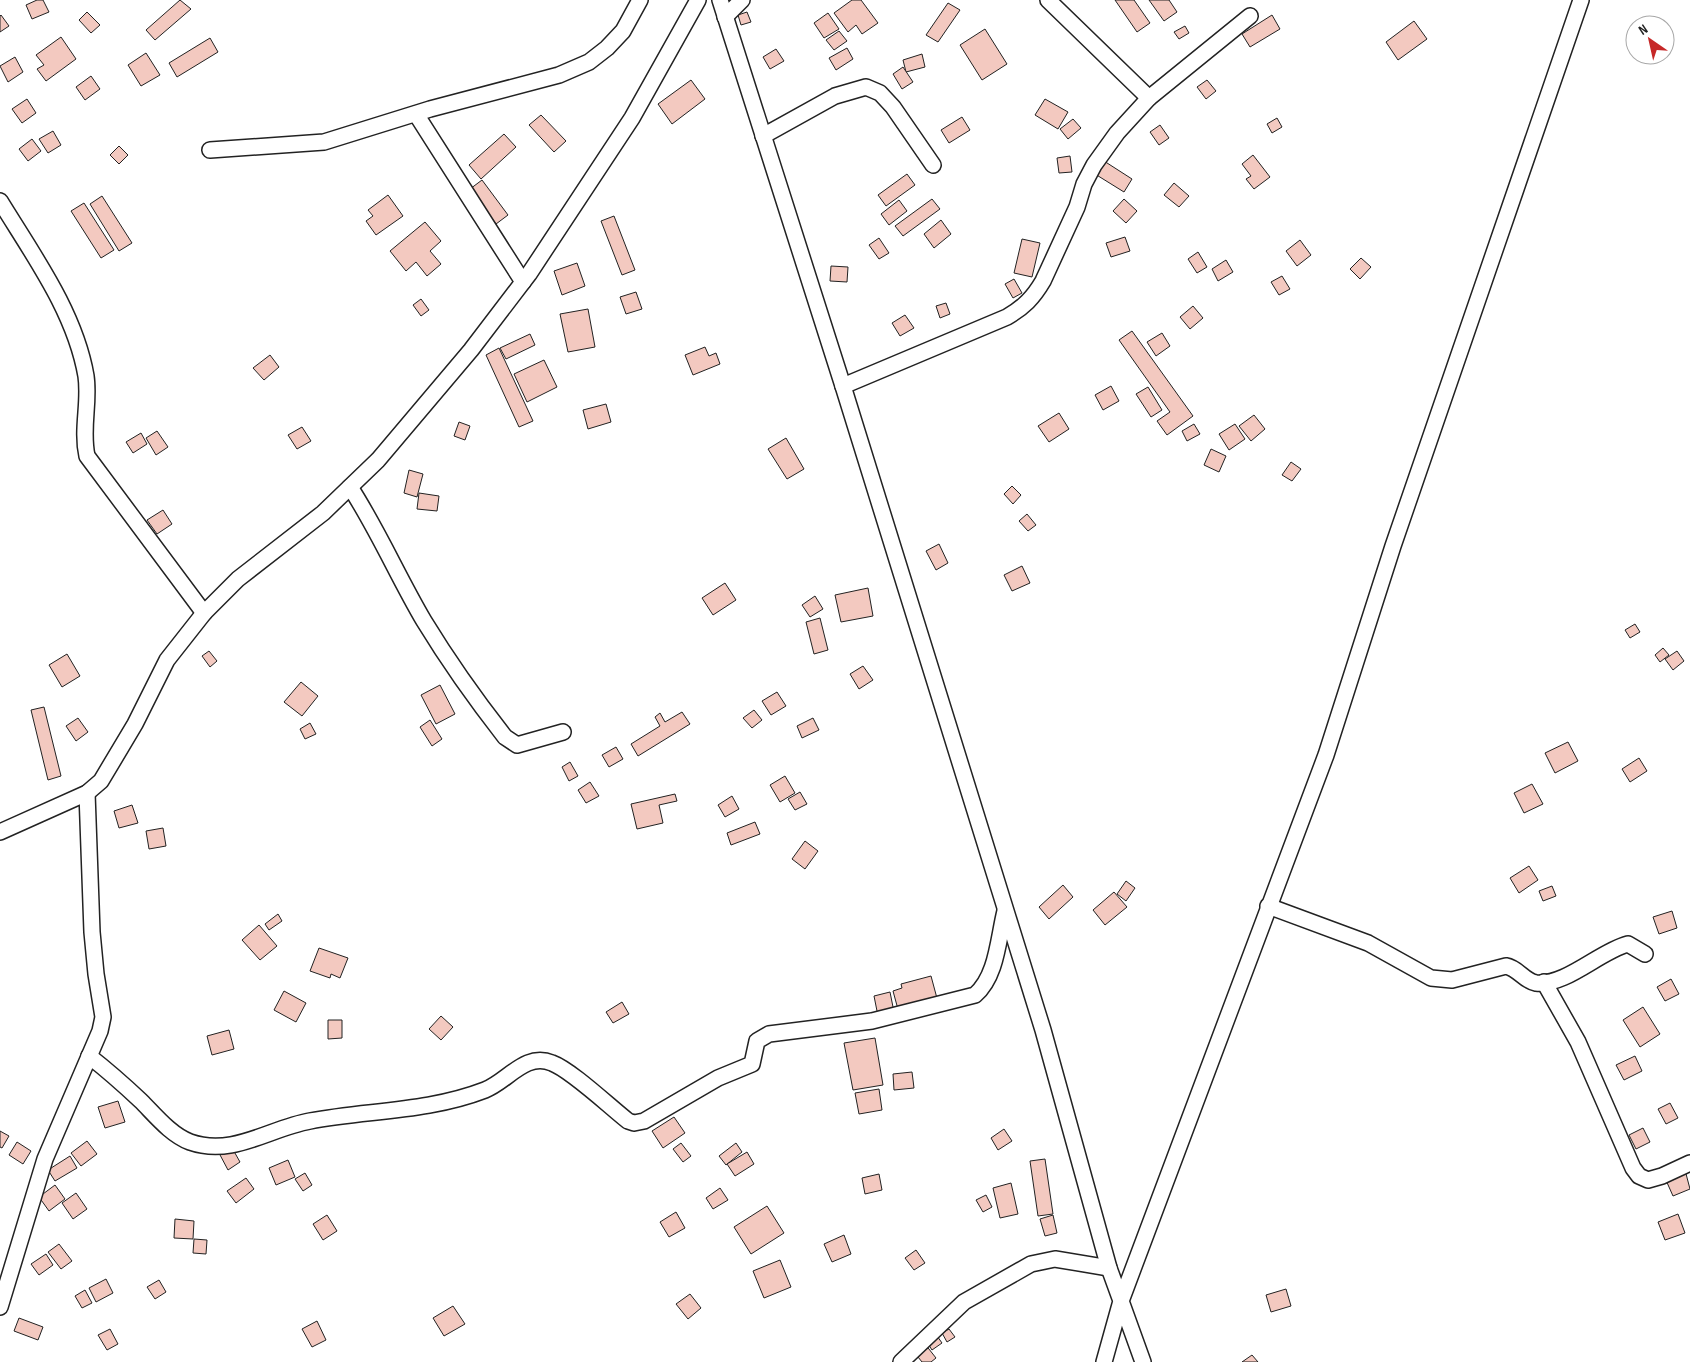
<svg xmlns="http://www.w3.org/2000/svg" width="1690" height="1362" viewBox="0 0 1690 1362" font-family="'Sofia Sans Condensed',sans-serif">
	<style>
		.building { fill: #f3c9c0; stroke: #222 }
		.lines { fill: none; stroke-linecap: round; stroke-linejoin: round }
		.street-casing { stroke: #222; stroke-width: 18 }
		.street { stroke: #fff; stroke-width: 15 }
	</style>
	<rect width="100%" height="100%" fill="#fff"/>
	<g class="building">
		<polygon points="37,0 43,0 49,12 32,19 26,5"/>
		<polygon points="180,0 191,9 155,40 146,30"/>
		<polygon points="852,0 861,0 878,23 862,34 856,25 848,32 834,13"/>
		<polygon points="1115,0 1134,0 1150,23 1137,32"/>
		<polygon points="1149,0 1169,0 1177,12 1164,21"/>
		<polygon points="948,3 960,10 938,42 926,35"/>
		<polygon points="87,12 100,25 91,33 79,20"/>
		<polygon points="747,12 751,22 741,25 738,15"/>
		<polygon points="828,13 839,29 824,38 814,23"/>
		<polygon points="1,15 9,26 0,32 0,16"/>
		<polygon points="1272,15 1280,29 1250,47 1242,34"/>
		<polygon points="1414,21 1427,39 1398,60 1386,42"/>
		<polygon points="1185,26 1189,33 1179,39 1174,32"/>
		<polygon points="985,29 1007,64 982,80 960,45"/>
		<polygon points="839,31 847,41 834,50 826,40"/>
		<polygon points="61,37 76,59 46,81 37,69 44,65 36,55"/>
		<polygon points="210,38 218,52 177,77 169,63"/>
		<polygon points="847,48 853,59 836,70 829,58"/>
		<polygon points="776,49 784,61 770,69 763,57"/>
		<polygon points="146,53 160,75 141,86 128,65"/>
		<polygon points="922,54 925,67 906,72 903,60"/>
		<polygon points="15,57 23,72 8,82 0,66"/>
		<polygon points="903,67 913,82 902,89 893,74"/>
		<polygon points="91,76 100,89 85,100 76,87"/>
		<polygon points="691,80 705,99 672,124 658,104"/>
		<polygon points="1207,80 1216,91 1206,99 1197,87"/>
		<polygon points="27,99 36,113 22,123 12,109"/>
		<polygon points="1045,99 1068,112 1058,129 1035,115"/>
		<polygon points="541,115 566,141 554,152 529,125"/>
		<polygon points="962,117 970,130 949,143 941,130"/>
		<polygon points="1277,118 1282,127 1272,133 1267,124"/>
		<polygon points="1073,119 1081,128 1068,139 1060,129"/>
		<polygon points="1160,125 1169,138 1159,145 1150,132"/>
		<polygon points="53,131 61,145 48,153 39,139"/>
		<polygon points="504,134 516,147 481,179 469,165"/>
		<polygon points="32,139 41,151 28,161 19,149"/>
		<polygon points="119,146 128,155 119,164 110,155"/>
		<polygon points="1253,155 1270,177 1254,189 1246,179 1251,176 1242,164"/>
		<polygon points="1070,156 1072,172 1059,173 1057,158"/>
		<polygon points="1104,161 1132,179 1124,192 1095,174"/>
		<polygon points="907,174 915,185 886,206 878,195"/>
		<polygon points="482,180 508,215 496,224 470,189"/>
		<polygon points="1174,183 1189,196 1179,207 1164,195"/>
		<polygon points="388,195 403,216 376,235 366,221 373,216 368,210"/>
		<polygon points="102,196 132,243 119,251 90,204"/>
		<polygon points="932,199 940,209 903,236 895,226"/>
		<polygon points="1124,199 1137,211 1126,223 1113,211"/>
		<polygon points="899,200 907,211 889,225 881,214"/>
		<polygon points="84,203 114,250 101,258 71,211"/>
		<polygon points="614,216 635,270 622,275 601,221"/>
		<polygon points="941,220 951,234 934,248 924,234"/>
		<polygon points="425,222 441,241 430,251 441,264 427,276 416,262 406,271 390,251"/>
		<polygon points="1125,237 1130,251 1111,257 1106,243"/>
		<polygon points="879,238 889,253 879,259 869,245"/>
		<polygon points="1022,239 1040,243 1032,277 1014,273"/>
		<polygon points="1300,240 1311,255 1297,266 1286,251"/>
		<polygon points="1198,252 1207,267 1197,273 1188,259"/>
		<polygon points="1361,258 1371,267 1360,279 1350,269"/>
		<polygon points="1226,260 1233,272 1218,281 1212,269"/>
		<polygon points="577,263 585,286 562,295 554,271"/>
		<polygon points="831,266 848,267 847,282 830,281"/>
		<polygon points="1282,276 1290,289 1279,295 1271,282"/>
		<polygon points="1014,279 1022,293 1013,298 1005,284"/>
		<polygon points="636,292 642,309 626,314 620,297"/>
		<polygon points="421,299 429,310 421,316 413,305"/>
		<polygon points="946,303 950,314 940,318 936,306"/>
		<polygon points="1193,306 1203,318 1190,329 1180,317"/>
		<polygon points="588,309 595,347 568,352 560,314"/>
		<polygon points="905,315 914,328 900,336 892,323"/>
		<polygon points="1132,331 1193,416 1167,435 1157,421 1170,412 1119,340"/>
		<polygon points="1162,333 1170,346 1156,356 1147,342"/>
		<polygon points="530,334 535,345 506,359 500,348"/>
		<polygon points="705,347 709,356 716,353 720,364 693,375 685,355"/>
		<polygon points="499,348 533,421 519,427 486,355"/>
		<polygon points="270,355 279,367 264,380 253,368"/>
		<polygon points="544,360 557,387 527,402 514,374"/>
		<polygon points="1111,386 1119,401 1103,410 1095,395"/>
		<polygon points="1148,387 1162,410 1151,417 1136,394"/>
		<polygon points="606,404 611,422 588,429 583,410"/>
		<polygon points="1059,413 1069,429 1049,442 1038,426"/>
		<polygon points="1254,415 1265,429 1251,441 1239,426"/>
		<polygon points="459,422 470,426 465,440 454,436"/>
		<polygon points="1194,424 1200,434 1187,441 1182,431"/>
		<polygon points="1235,424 1245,439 1229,450 1219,434"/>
		<polygon points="302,427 311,441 297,449 288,435"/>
		<polygon points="157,431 168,447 156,455 146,438"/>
		<polygon points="141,433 147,444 133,453 126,442"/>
		<polygon points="786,438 804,469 787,479 768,449"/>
		<polygon points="1211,449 1226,456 1219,472 1204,465"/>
		<polygon points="1291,462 1301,469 1292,481 1282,475"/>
		<polygon points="409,470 423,474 417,497 404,493"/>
		<polygon points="1012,486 1021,495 1013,504 1004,494"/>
		<polygon points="419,493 439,496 437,511 417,509"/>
		<polygon points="163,510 172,524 157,534 147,520"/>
		<polygon points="1027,514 1036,525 1028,531 1019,521"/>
		<polygon points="939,544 948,563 936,570 926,551"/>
		<polygon points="1022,566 1030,583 1012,591 1004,575"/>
		<polygon points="725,583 736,600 713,615 702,598"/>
		<polygon points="868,588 873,616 841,622 835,595"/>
		<polygon points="815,596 823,609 810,617 802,605"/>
		<polygon points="820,618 828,650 814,654 806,622"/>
		<polygon points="1635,624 1640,632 1630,638 1625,630"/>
		<polygon points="1663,648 1669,655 1660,662 1655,655"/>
		<polygon points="209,651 217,661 210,667 202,656"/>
		<polygon points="1677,651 1684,661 1673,670 1665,659"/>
		<polygon points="67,654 80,676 62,687 49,665"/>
		<polygon points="863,666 873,680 859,689 850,674"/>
		<polygon points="301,682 318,696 302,716 284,702"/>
		<polygon points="440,685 455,714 436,724 421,695"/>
		<polygon points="777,692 786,706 771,715 762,701"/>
		<polygon points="44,707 61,776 48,780 31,710"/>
		<polygon points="754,710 762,720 752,728 743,718"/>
		<polygon points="682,712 690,724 638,756 631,744 660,726 655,717 660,713 665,722"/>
		<polygon points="78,718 88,732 76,741 66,726"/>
		<polygon points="813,718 819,730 802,738 797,726"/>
		<polygon points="430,720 442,739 432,746 420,727"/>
		<polygon points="310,723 316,734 305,739 300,729"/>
		<polygon points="1568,742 1578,761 1555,773 1545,753"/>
		<polygon points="616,747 623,759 609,767 602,755"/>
		<polygon points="1639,758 1647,771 1630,782 1622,769"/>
		<polygon points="570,762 578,776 569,781 562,767"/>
		<polygon points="785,776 795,793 780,802 770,785"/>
		<polygon points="590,782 599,796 586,803 578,790"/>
		<polygon points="1532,784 1543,804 1524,813 1514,793"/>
		<polygon points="800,792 807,804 795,810 788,799"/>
		<polygon points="675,794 677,801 659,805 663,823 637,829 631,804"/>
		<polygon points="732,796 739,809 725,817 718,805"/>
		<polygon points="132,805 138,823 119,828 114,811"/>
		<polygon points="755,822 760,834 731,845 727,833"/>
		<polygon points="163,828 166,846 149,849 146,831"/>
		<polygon points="805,841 818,851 805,869 792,859"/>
		<polygon points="1529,866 1538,880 1519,893 1510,878"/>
		<polygon points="1126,881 1135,888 1126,901 1117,894"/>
		<polygon points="1063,885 1073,897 1049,919 1039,907"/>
		<polygon points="1552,886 1556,896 1543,901 1539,891"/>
		<polygon points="1114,892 1127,907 1105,925 1093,910"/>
		<polygon points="1672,911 1677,928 1659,934 1653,917"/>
		<polygon points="278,914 282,921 269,930 265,924"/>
		<polygon points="259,925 277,946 260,960 242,940"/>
		<polygon points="319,948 348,958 340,978 331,974 330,978 310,971"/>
		<polygon points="931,976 938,1002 899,1013 893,991 902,988 901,984"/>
		<polygon points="1671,979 1679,994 1665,1001 1657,987"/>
		<polygon points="284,991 306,1003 296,1022 274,1010"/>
		<polygon points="890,992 894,1012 878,1016 874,996"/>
		<polygon points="622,1002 629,1014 613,1023 606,1012"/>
		<polygon points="1643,1007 1660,1034 1640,1047 1623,1020"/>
		<polygon points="441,1016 453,1027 441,1040 429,1029"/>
		<polygon points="328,1020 342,1020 342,1038 328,1039"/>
		<polygon points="229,1030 234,1049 212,1055 207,1036"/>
		<polygon points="875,1038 883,1085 853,1090 844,1043"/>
		<polygon points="1635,1056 1642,1071 1624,1080 1616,1065"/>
		<polygon points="912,1072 914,1088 894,1090 893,1074"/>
		<polygon points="879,1089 882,1110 859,1114 855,1093"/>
		<polygon points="118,1101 125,1122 105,1128 98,1107"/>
		<polygon points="1670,1103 1678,1118 1666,1124 1658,1109"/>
		<polygon points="674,1117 685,1133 663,1148 652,1131"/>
		<polygon points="1643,1128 1650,1142 1636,1149 1629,1135"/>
		<polygon points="1004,1129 1012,1141 998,1150 991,1138"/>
		<polygon points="0,1131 9,1136 2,1148 0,1147"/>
		<polygon points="87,1141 97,1154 81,1166 71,1153"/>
		<polygon points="17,1142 31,1151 23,1164 9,1155"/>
		<polygon points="681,1143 691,1156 683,1162 673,1149"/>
		<polygon points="736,1143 742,1152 726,1165 719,1156"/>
		<polygon points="231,1146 240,1162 228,1170 219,1153"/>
		<polygon points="747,1152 754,1164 735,1176 727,1164"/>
		<polygon points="70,1156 77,1168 55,1181 48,1170"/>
		<polygon points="1045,1159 1053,1214 1038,1216 1030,1161"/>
		<polygon points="288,1160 295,1177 276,1185 269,1168"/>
		<polygon points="1685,1170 1690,1189 1673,1196 1665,1178"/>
		<polygon points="305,1173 312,1185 303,1191 295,1179"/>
		<polygon points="879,1174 882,1190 865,1194 862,1178"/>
		<polygon points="246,1178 254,1189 236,1203 227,1191"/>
		<polygon points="1011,1183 1018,1214 1000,1218 993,1188"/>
		<polygon points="55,1185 65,1199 49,1211 39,1197"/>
		<polygon points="720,1188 728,1200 713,1209 706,1198"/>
		<polygon points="76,1193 87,1209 73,1219 62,1203"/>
		<polygon points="986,1195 992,1207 983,1212 976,1200"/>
		<polygon points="767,1206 784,1233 751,1254 734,1227"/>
		<polygon points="676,1212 685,1228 669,1237 660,1222"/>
		<polygon points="1678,1214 1685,1233 1665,1240 1658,1222"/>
		<polygon points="327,1215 337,1231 323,1240 313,1224"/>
		<polygon points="1053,1215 1057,1233 1045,1236 1040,1219"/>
		<polygon points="175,1219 194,1221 193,1239 174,1238"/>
		<polygon points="844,1235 851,1254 832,1262 824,1244"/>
		<polygon points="194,1239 207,1240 206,1254 193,1253"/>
		<polygon points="59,1244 72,1261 61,1269 48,1252"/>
		<polygon points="916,1250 925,1263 914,1270 905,1258"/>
		<polygon points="46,1254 53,1265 39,1275 31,1264"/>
		<polygon points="780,1260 791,1287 764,1298 753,1271"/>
		<polygon points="106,1279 113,1293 96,1302 89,1288"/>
		<polygon points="159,1280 166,1292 155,1299 147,1287"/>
		<polygon points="1286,1289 1291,1306 1271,1312 1266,1295"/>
		<polygon points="85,1290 92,1303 82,1308 75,1296"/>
		<polygon points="690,1294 701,1308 688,1319 676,1304"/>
		<polygon points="453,1306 465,1324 444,1336 433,1318"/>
		<polygon points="19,1318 43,1327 38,1340 14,1331"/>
		<polygon points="317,1321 326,1340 312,1347 302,1329"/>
		<polygon points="110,1329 118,1344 107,1350 98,1335"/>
		<polygon points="949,1329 955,1337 947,1342 942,1333"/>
		<polygon points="935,1333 942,1343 932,1350 925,1339"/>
		<polygon points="925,1344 936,1358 931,1362 922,1362 914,1352"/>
		<polygon points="1252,1355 1258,1362 1242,1362"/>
	</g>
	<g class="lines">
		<defs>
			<g id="street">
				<polyline points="720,0 843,386 1043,1030 1109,1268 1121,1301 1104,1362"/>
				<polyline points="1048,0 1149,98"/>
				<polyline points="725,17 742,0"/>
				<polyline points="416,114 523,282"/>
				<polyline points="763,136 835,96 866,87 880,93 893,107 933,165"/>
				<polyline points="210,150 324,142 430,109 559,75 589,62 607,48 623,31 640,0"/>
				<path d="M0,201C33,255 75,312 86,376C90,402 81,429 87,456L204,613"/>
				<path d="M843,386L1007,317C1024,307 1033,298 1043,281L1077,207L1084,184L1094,165L1117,133L1149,98L1250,16"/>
				<path d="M350,487C378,530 398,577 424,621C449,662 476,700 505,737L517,745L563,732"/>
				<polyline points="0,832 87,793 101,781 135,724 167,660 204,613 238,579 323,513 378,460 471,350 529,274 632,118 698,0"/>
				<path d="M1268,906L1368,943L1431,978L1452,980L1506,966C1518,968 1524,981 1536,983C1566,986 1600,951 1628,944L1645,954"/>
				<polyline points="1544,982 1578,1042 1633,1168 1639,1176 1648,1180 1662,1176 1690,1163"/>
				<path d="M89,1056C107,1070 124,1085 141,1101C155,1115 171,1135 190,1142C233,1157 270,1128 310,1121C369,1110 428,1112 485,1090C508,1081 525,1052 552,1063C571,1070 609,1106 628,1121L634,1123L644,1121L718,1078L752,1064L757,1041L769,1034L872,1021L975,995C997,976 998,939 1005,911"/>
				<polyline points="0,1307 45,1159 100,1031 103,1017 96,974 92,932 87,793"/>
				<polyline points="901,1362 964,1302 1031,1264 1055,1259 1109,1268"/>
				<polyline points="1143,1362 1121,1301 1326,755 1393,546 1581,0"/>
			</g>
		</defs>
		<use href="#street" class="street-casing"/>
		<use href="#street" class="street"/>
	</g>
	<g transform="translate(1650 40) rotate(326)"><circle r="24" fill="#ffffff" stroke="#a7a7a7"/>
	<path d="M0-4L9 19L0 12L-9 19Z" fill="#c62828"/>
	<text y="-8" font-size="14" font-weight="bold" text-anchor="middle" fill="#222222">N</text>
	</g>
</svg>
